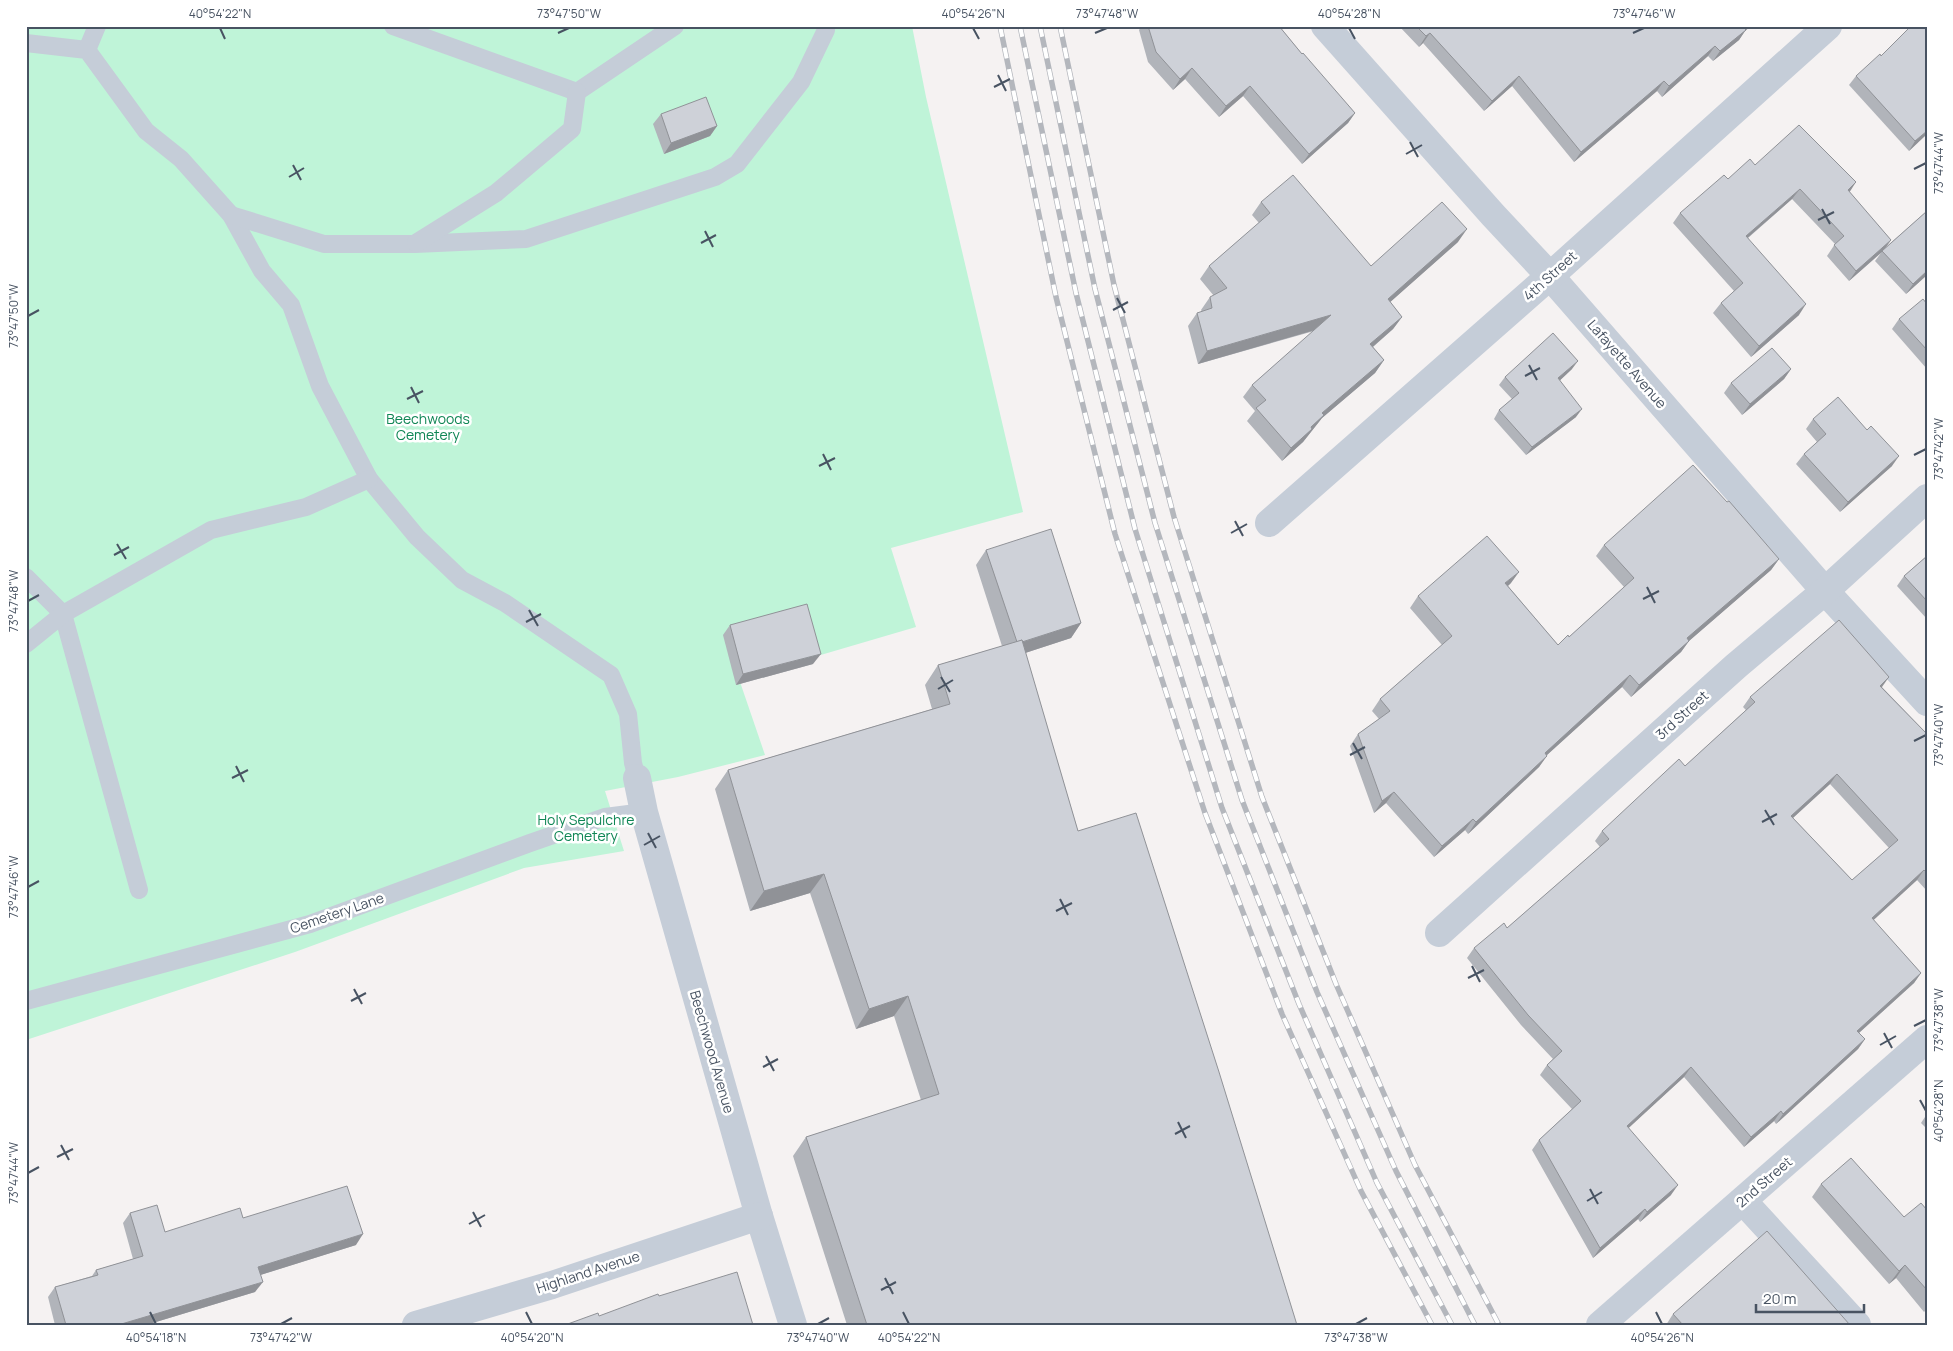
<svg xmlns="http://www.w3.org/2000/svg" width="1953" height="1351" viewBox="0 0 1953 1351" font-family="Manrope,sans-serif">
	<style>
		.green { fill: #bff4d8 }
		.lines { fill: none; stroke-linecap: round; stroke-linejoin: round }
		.service { stroke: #c5cdd8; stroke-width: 18 }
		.minor { stroke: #c5cdd8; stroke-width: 28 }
		.tertiary { stroke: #c5cdd8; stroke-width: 28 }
		.rail-casing { stroke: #b4b7bd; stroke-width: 5.5 }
		.rail { stroke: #fff; stroke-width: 4; stroke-dasharray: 11; stroke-linecap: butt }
		.wall { fill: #b1b4ba; fill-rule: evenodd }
		.shaded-wall { fill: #909297 }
		.building { fill: #ced1d8; stroke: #909297; fill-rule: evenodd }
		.ticks { fill: none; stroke: #485362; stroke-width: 2 }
		.labels { text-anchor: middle; stroke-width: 5; stroke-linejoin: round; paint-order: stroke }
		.street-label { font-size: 14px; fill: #485362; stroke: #fff }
		.park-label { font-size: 14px; fill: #108655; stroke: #fff }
		.neatline { fill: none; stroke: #485362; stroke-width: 2 }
		.ticks-label { font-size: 12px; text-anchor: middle; fill: #485362 }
	</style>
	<rect width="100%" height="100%" fill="#f5f2f2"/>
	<polygon class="green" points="26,26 912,26 926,97 1023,512 891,548 916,627 739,679 765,755 678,777 605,791 624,851 524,868 295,952 26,1040"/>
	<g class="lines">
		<g class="service">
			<polyline points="393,26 577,92 675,26"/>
			<polyline points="26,43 87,50 146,131 181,159 231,215 262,271 291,305 320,386 369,479 417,537 462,580 505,603 611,675 628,714 633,763 637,778"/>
			<polyline points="87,50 97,26"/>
			<polyline points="231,215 324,244 415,244 526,239 715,177 737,164 801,82 826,30 825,26"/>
			<polyline points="416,243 496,193 572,129 577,92"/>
			<polyline points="26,577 63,614 139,890"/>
			<polyline points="26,644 63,614 211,530 306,507 369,479"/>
			<polyline points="26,1001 310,924 530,843 605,817 644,812"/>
		</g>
		<g class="minor">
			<polyline points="1325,26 1493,215 1550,276 1825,591 1927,702"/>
			<polyline points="1269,523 1550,276 1828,26"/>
			<polyline points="637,778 644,812 759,1216 793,1325"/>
			<polyline points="1439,933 1736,666 1825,591 1927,498"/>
			<polyline points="416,1325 552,1285 759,1216"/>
		</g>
		<g class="tertiary">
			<polyline points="1743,1201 1857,1325"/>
			<polyline points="1600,1325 1927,1039"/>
		</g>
		<defs>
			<g id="rail">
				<polyline points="1000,26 1056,297 1115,534 1205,813 1282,1014 1361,1191 1432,1325"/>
				<polyline points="1020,26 1076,293 1135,529 1222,808 1299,1004 1377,1183 1452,1325"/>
				<polyline points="1040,26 1095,289 1155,523 1242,800 1317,992 1396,1171 1475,1325"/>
				<polyline points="1060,26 1114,285 1174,517 1262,797 1336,984 1415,1165 1499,1325"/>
			</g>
		</defs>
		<use href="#rail" class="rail-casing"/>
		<use href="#rail" class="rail"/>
	</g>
	<g class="wall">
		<polygon points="1142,26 1279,26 1302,54 1355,113 1348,123 1302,164 1243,96 1219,117 1185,79 1173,90 1148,62 1139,30"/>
		<polygon points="1399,26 1633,26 1634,27 1745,31 1739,40 1713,61 1708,56 1662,97 1657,91 1574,162 1512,86 1484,111 1423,43 1419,47"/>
		<polygon points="1927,26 1927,134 1909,151 1849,85 1856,76 1881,56"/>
		<polygon points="661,114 717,126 710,136 664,154 653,124"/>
		<polygon points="1755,165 1849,192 1891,240 1885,248 1927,211 1927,275 1906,294 1875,261 1881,253 1849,281 1827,256 1835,244 1792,199 1748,238 1799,315 1751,357 1713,313 1721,303 1734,291 1673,223 1680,213 1728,179"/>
		<polygon points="1261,202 1371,266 1458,242 1390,302 1402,317 1393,329 1373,347 1384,360 1375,373 1322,418 1303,442 1282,461 1247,421 1255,411 1243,397 1252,385 1314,331 1198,364 1188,326 1197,313 1202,312 1201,310 1210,297 1214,296 1200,279 1209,266 1259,223 1252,215"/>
		<polygon points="1927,304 1927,369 1892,329 1899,319"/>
		<polygon points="1572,369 1560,380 1576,417 1526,455 1494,419 1499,410 1512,399 1499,385 1505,377"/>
		<polygon points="1791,369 1784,379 1742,415 1724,393 1731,383"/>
		<polygon points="1813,419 1867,430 1892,466 1840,512 1796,464 1804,454 1817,442 1806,429"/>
		<polygon points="1604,545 1779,559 1771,570 1689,641 1681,652 1631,697 1622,687 1547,755 1539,767 1468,834 1465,830 1434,857 1386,803 1374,813 1350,746 1358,734 1379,719 1372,711 1380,699 1442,645 1410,608 1418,596 1511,583 1508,586 1558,645 1569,637 1624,587 1596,556"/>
		<polygon points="986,550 1081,623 1071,638 1025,653 1078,831 1297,1325 847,1325 793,1156 806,1137 921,1100 894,1016 856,1029 810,893 750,911 715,789 728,770 932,709 925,685 938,665 1002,646 976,565"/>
		<polygon points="1927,556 1927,619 1897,586 1904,576"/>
		<polygon points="730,625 813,664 736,685 723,635"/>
		<path d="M1882,687L1927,734V891L1917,880L1873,920L1921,973L1914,983L1859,1033L1865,1039L1858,1049L1776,1124L1774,1121L1744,1147L1684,1077L1628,1128L1671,1195L1640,1222L1638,1219L1593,1258L1532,1150L1539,1140L1572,1109L1540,1075L1547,1065L1553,1059L1521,1025L1467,958L1474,948L1507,928L1600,847L1595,841L1602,831L1685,766L1746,710L1743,707L1750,697ZM1830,784L1889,848L1852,880L1793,818Z"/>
		<polygon points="1927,1114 1927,1129 1921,1123"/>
		<polygon points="1821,1184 1904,1217 1927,1210 1927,1311 1926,1310 1924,1312 1896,1278 1889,1284 1812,1197"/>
		<polygon points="130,1213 165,1232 243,1218 356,1245 260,1275 255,1292 146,1325 55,1325 48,1297 55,1287 92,1276 96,1270 133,1259 123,1223"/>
		<polygon points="1673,1314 1850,1325 1666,1325"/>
	</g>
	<g class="shaded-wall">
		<polygon points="1746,26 1751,26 1745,31 1739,40 1713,61 1720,51"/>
		<polygon points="1430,33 1423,43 1419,47 1426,36"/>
		<polygon points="1715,46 1708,56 1662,97 1669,86"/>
		<polygon points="1192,68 1185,79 1173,90 1180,79"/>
		<polygon points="1519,76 1512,86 1484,111 1492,101"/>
		<polygon points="1664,81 1657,91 1574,162 1581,152"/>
		<polygon points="1250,86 1243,96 1219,117 1226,106"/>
		<polygon points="1355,113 1348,123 1302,164 1309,154"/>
		<polygon points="717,126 710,136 664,154 671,143"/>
		<polygon points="1927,131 1927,134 1909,151 1915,141"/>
		<polygon points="1856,182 1849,193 1848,190"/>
		<polygon points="1800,189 1792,199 1738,246 1746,236"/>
		<polygon points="1467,229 1458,242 1379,312 1388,299"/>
		<polygon points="1891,240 1884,250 1849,281 1856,271"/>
		<polygon points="1927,271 1927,275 1906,294 1913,284"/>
		<polygon points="1806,304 1799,315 1751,357 1759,346"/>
		<polygon points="1331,315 1322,328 1198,364 1207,351"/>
		<polygon points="1402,317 1393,329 1361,357 1370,344"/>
		<polygon points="1384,360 1375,373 1322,418 1303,442 1282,461 1291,448 1322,413"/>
		<polygon points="1578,361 1572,369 1553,387 1558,378"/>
		<polygon points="1791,369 1784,379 1742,415 1750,404"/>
		<polygon points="1582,409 1576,417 1526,455 1532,447"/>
		<polygon points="1899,456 1892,466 1840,512 1848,502"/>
		<polygon points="1779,559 1771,570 1689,641 1681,652 1631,697 1639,685 1687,638"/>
		<polygon points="1519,572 1511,583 1497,595 1505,583"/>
		<polygon points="1081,623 1071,638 1007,659 1017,644"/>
		<polygon points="821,654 813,664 736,685 743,674"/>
		<polygon points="1630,675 1622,687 1537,764 1545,753"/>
		<polygon points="1889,677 1882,687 1873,695 1880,686"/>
		<polygon points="1547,756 1539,767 1468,834 1476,822"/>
		<polygon points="1837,774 1830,784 1784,826 1791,816"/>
		<polygon points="1394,792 1386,803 1374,813 1382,801"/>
		<polygon points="1473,819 1465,830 1434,857 1442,846"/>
		<polygon points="1924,870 1917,880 1865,928 1872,918"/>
		<polygon points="824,874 810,893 750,911 764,891"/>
		<polygon points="1921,973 1914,983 1850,1041 1857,1031"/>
		<polygon points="908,996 894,1016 856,1029 869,1009"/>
		<polygon points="1865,1039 1858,1049 1776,1124 1783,1114"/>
		<polygon points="1691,1067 1684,1077 1620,1136 1627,1126"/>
		<polygon points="1781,1111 1774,1121 1744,1147 1751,1137"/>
		<polygon points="1678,1185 1671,1195 1640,1222 1647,1212"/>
		<polygon points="1645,1209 1638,1219 1593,1258 1600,1248"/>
		<polygon points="363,1234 356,1245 251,1278 258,1267"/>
		<polygon points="1905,1265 1896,1278 1889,1284 1899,1271"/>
		<polygon points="263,1282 255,1292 146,1325 118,1325"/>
	</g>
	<g class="building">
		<polygon points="1148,26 1279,26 1302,54 1303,53 1355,113 1309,154 1250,86 1226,106 1192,68 1180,79 1156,52"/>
		<polygon points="1416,26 1633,26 1634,27 1636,26 1746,26 1744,28 1746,30 1720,51 1715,46 1669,86 1664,81 1581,152 1519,76 1492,101 1430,33 1426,36"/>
		<polygon points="1911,26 1927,26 1927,131 1915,141 1856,76 1880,54 1881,56"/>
		<polygon points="706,97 717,126 671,143 661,114"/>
		<polygon points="1799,125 1856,182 1848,190 1891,240 1856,271 1834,245 1844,236 1800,189 1746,236 1806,304 1759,346 1721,303 1743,283 1680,213 1724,175 1728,179 1750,159 1755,165"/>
		<polygon points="1293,175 1371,266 1442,202 1467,229 1388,299 1402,317 1370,344 1384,360 1322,413 1324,415 1311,427 1312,429 1291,448 1256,408 1266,400 1252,385 1331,315 1207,351 1197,313 1212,308 1210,297 1227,288 1209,266 1270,213 1261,202"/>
		<polygon points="1927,211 1927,271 1913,284 1882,251"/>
		<polygon points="1923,299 1927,304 1927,350 1899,319"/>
		<polygon points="1553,333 1578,361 1558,378 1582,409 1532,447 1499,410 1519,393 1505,377"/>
		<polygon points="1772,348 1791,369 1750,404 1731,383"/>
		<polygon points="1838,397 1867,430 1871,426 1899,456 1848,502 1804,454 1826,434 1813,419"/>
		<polygon points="1693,465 1727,502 1729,501 1779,559 1687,638 1689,641 1639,685 1630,675 1545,753 1547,756 1476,822 1473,819 1442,846 1394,792 1382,801 1358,734 1390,711 1380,699 1452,636 1418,596 1487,536 1519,572 1505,583 1558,645 1568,635 1569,637 1634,578 1604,545"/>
		<polygon points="1051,529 1081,623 1022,642 1022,640 1017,642 986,550"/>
		<polygon points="1927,556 1927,601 1904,576"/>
		<polygon points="807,604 821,654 743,674 730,625"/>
		<path d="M1839,620L1889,677L1880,686L1927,734V873L1924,870L1872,918L1921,973L1857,1031L1865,1039L1783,1114L1781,1111L1751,1137L1691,1067L1627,1126L1678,1185L1647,1212L1645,1209L1600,1248L1539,1140L1581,1101L1547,1065L1562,1051L1528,1015L1474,948L1504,923L1507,928L1609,839L1602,831L1679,759L1685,766L1755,702L1750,697ZM1837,774L1898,840L1852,880L1791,816Z"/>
		<polygon points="1022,640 1078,831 1136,813 1219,1072 1297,1325 867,1325 806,1137 939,1094 908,996 869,1009 824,874 764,891 728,770 950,704 938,665"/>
		<polygon points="1851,1158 1904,1217 1921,1203 1927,1210 1927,1290 1905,1265 1899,1271 1821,1184"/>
		<polygon points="347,1186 363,1234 258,1267 263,1282 118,1325 66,1325 55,1287 98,1275 96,1270 143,1256 130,1213 157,1205 165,1232 240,1208 243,1218"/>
		<polygon points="1767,1231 1850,1325 1683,1325 1673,1314"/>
		<polygon points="737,1272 753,1325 565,1325 598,1313 599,1316 658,1294 659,1296"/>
	</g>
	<path class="ticks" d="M220,28L225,39M973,28L979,39M1349,28L1355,39M558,33L569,28M1095,33L1107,28M1633,33L1644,28M998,75L1006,91M994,87L1010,79M1410,142L1418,157M1406,154L1422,145M293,165L301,180M1914,169L1926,163M289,177L304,168M1822,209L1830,224M1818,220L1834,212M705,231L713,247M701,243L716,235M1117,298L1125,313M1113,310L1128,302M28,316L39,310M1529,365L1537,380M1525,376L1540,368M411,387L419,403M407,399L423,391M823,454L831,470M1914,455L1926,449M819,466L835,458M1235,521L1243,536M1231,533L1247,524M117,544L126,559M114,555L129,547M1647,587L1655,603M1643,599L1659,591M28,601L39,595M529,610L538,626M526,622L541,614M941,677L950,692M938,689L953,680M1914,741L1926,735M1353,743L1362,759M1350,755L1365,747M236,766L244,782M232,778L248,770M1765,810L1774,825M1762,822L1777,814M648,833L656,848M644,845L660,836M28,887L39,881M1060,899L1068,915M1056,911L1072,903M1472,966L1480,982M1468,978L1484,970M354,989L362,1004M351,1001L366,993M1914,1026L1926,1020M1884,1033L1892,1048M1880,1045L1896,1036M766,1056L774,1071M763,1067L778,1059M1920,1100L1926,1111M1178,1122L1186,1138M1175,1134L1190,1126M61,1145L69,1160M57,1157L73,1149M28,1173L39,1167M1590,1189L1598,1204M1587,1201L1602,1192M473,1212L481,1227M469,1224L485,1215M885,1278L893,1294M881,1290L896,1282M150,1312L156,1324M526,1312L532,1324M903,1312L909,1324M1656,1312L1662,1324M281,1324L292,1318M818,1324L829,1318M1356,1324L1367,1318"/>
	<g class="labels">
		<g class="street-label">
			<text transform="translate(1550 276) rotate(-42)" y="5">4th Street</text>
			<text transform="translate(1627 364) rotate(49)" y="5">Lafayette Avenue</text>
			<text transform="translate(1682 715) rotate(-42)" y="5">3rd Street</text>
			<text transform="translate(337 913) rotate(-19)" y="5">Cemetery Lane</text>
			<text transform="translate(712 1052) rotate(74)" y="5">Beechwood Avenue</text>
			<text transform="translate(1764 1182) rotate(-41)" y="5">2nd Street</text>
			<text transform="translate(588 1272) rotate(-18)" y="5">Highland Avenue</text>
		</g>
		<g class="park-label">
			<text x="428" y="424">Beechwoods<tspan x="428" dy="16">Cemetery</tspan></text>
			<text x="586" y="825">Holy Sepulchre<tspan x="586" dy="16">Cemetery</tspan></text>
		</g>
	</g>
	<rect width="1953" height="1351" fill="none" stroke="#ffffff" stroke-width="55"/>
	<path d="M1756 1304v8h108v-8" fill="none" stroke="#485362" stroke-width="2.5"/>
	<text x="1763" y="1304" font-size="15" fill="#485362" stroke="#ffffff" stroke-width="4" paint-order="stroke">20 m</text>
	<rect x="28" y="28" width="1898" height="1296" class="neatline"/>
	<g class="ticks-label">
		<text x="220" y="18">40°54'22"N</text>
		<text x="569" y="18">73°47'50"W</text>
		<text x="973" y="18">40°54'26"N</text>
		<text x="1107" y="18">73°47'48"W</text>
		<text x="1349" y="18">40°54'28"N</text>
		<text x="1644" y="18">73°47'46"W</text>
		<text transform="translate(1939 163) rotate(-90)" y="4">73°47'44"W</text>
		<text transform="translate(14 316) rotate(-90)" y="4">73°47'50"W</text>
		<text transform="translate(1939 449) rotate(-90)" y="4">73°47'42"W</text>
		<text transform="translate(14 601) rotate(-90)" y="4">73°47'48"W</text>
		<text transform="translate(1939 735) rotate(-90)" y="4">73°47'40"W</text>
		<text transform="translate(14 887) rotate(-90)" y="4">73°47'46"W</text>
		<text transform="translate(1939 1020) rotate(-90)" y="4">73°47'38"W</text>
		<text transform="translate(1939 1111) rotate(-90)" y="4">40°54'28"N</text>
		<text transform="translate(14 1173) rotate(-90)" y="4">73°47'44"W</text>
		<text x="156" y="1342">40°54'18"N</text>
		<text x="281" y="1342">73°47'42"W</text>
		<text x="532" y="1342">40°54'20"N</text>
		<text x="818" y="1342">73°47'40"W</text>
		<text x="909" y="1342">40°54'22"N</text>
		<text x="1356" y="1342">73°47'38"W</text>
		<text x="1662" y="1342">40°54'26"N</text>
	</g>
</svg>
